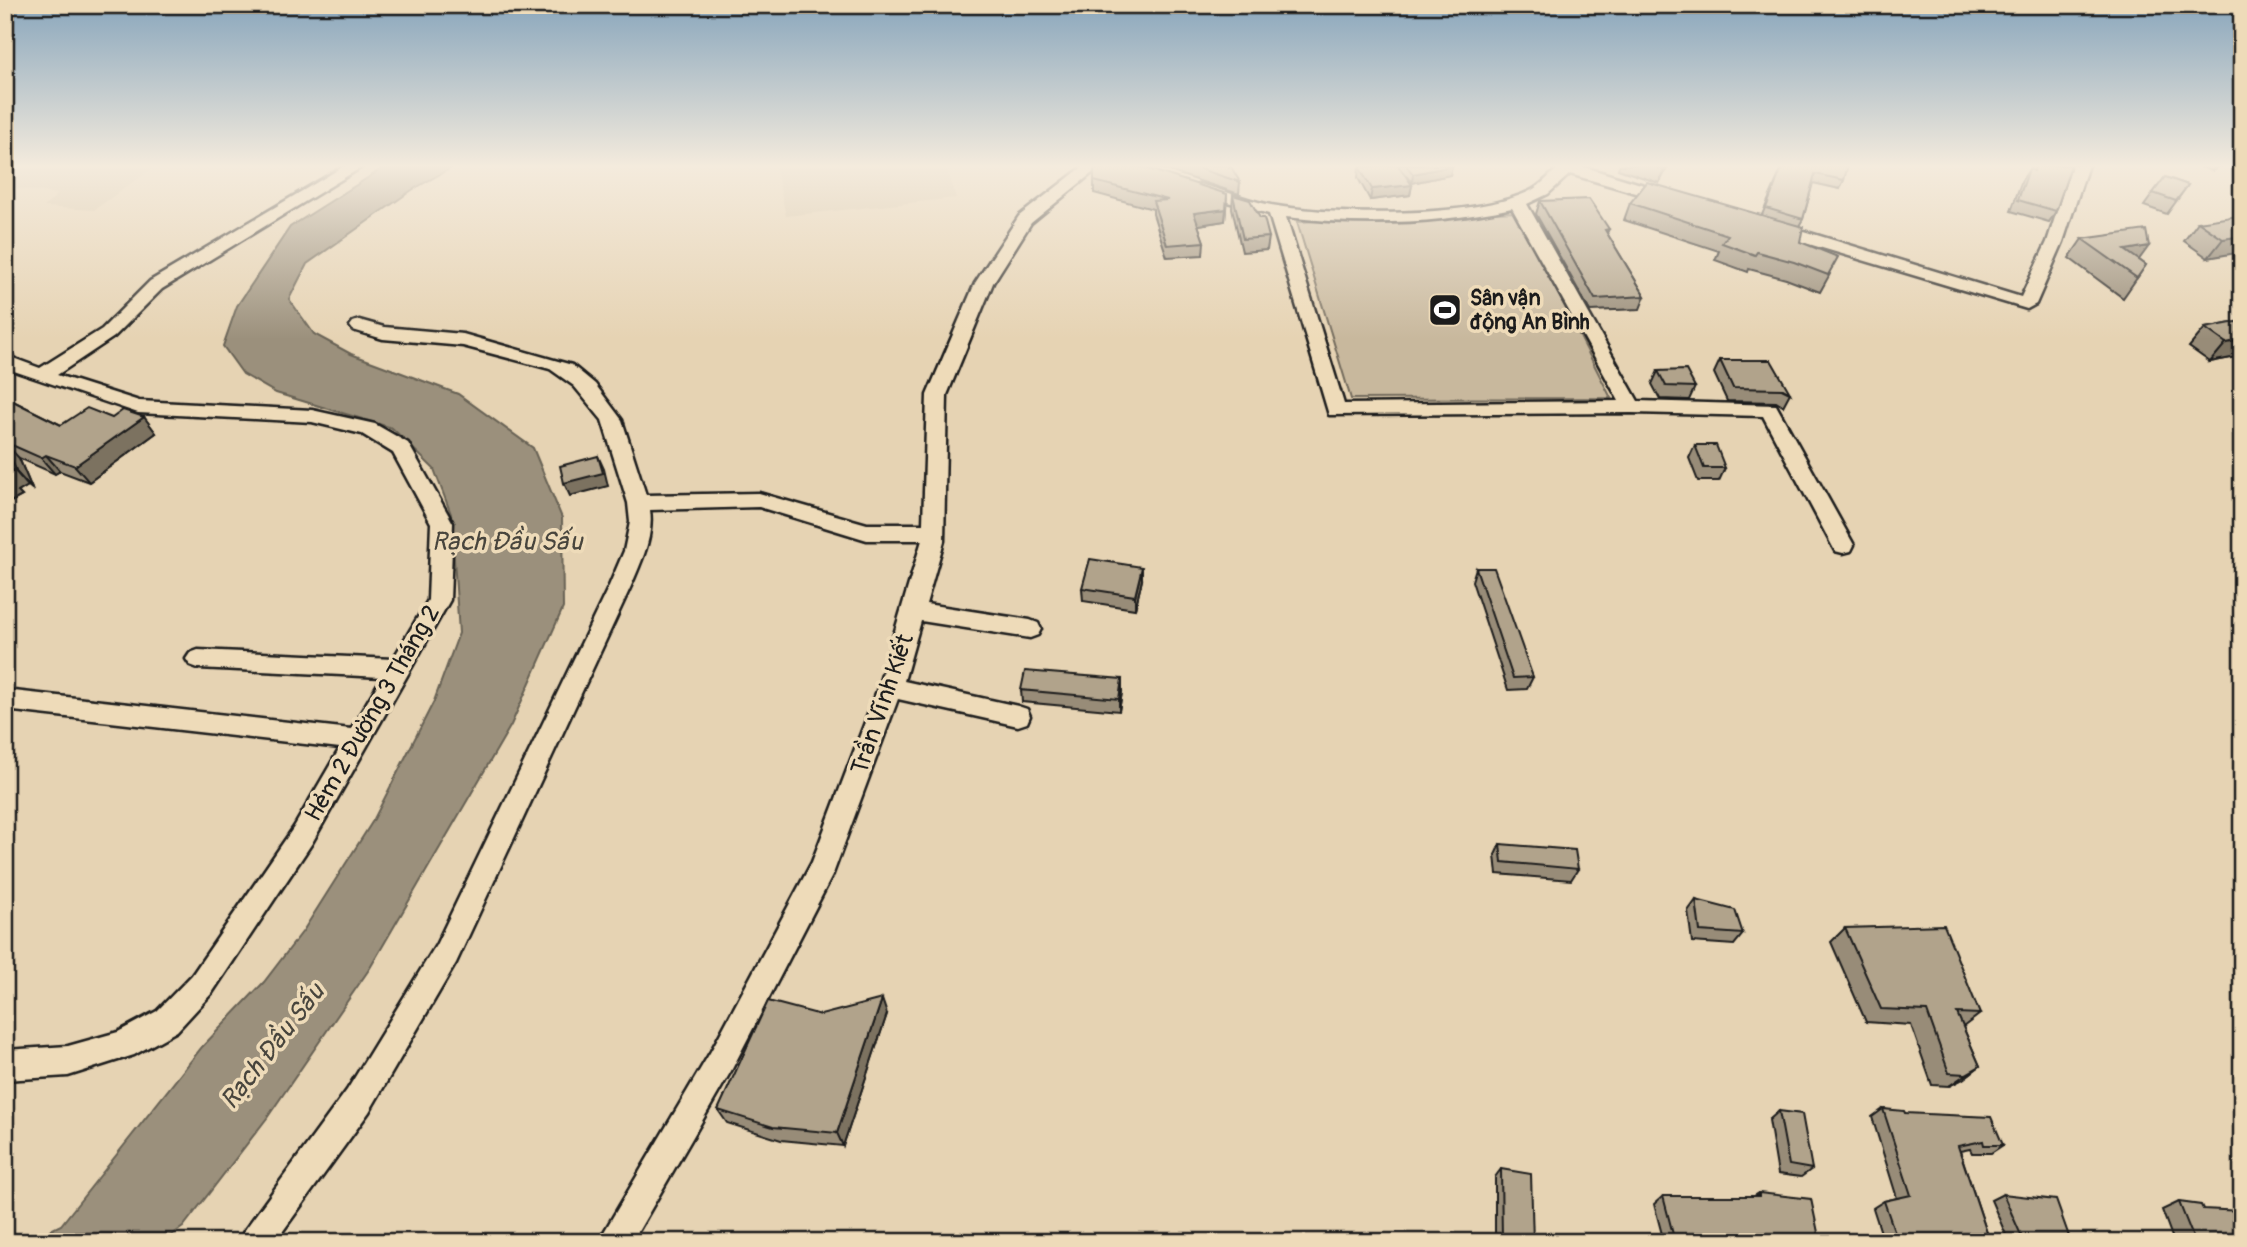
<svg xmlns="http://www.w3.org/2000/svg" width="2247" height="1247" viewBox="0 0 2247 1247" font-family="Pangolin,sans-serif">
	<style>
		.built { fill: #d6c5a7 }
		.green { fill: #c8b89d; stroke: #726a5c; stroke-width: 2 }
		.water { fill: #9b907b; stroke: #686255; stroke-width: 2 }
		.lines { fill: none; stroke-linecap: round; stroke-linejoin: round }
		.minor-casing { stroke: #1c1c1c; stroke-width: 5 }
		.minor { fill: #eedbb9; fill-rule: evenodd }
		.wall { fill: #988c78; stroke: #1c1c1c; stroke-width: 2 }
		.shaded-wall { fill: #7c7261; stroke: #1c1c1c; stroke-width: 2 }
		.building { fill: #b1a38b; stroke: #1c1c1c; stroke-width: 2 }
		.labels { text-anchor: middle; stroke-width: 7; stroke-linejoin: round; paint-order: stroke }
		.far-poi-label { font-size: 21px; font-weight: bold; fill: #1c1c1c; stroke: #eedbb9; text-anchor: start }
		.street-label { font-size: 24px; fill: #1c1c1c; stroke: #eedbb9 }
		.water-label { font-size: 26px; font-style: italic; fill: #48453d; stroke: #eedbb9 }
	</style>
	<rect width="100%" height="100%" fill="#e6d3b3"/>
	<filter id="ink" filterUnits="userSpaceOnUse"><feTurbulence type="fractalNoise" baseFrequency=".0143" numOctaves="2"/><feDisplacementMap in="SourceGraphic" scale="14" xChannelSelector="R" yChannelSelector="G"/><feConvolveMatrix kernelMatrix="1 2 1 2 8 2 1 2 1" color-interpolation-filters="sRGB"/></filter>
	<g filter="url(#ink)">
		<g class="built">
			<polygon points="5,165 157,165 94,210 44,207 58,194 5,187"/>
			<polygon points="775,165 946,165 956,198 786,216"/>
		</g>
		<polygon class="green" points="1517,212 1611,398 1351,399 1297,222"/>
		<polygon class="water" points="388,165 456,165 412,190 307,264 289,299 314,334 351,354 458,394 533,448 562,518 563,608 511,725 370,968 267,1118 183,1227 162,1242 26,1242 61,1225 202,1047 264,982 303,931 374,819 434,701 459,633 451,514 434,469 392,428 276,393 243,374 223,346 237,306 290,227"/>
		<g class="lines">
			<defs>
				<g id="minor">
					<polygon points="346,165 365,165 162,289 114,337 57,375 139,401 312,410 375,424 408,443 453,523 450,600 312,843 212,993 177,1031 134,1055 68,1076 5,1080 5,1050 68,1046 118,1032 157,1011 192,975 294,827 340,748 5,710 5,690 351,729 382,677 198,668 190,665 186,659 190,653 198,650 393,659 428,600 431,523 393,453 362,434 312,422 138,413 5,368 5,355 40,368 102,329 150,281"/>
					<path d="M1085,165H1102L1031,223L993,283L947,395L944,541L926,604L1030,620L1038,623L1041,629L1038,635L1030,638L921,621L904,681L1018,706L1027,709L1030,716L1027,723L1018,726L898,699L833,874L731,1071L632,1242H598L711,1051L812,862L878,688L922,540H867L759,507L650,510C654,537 641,562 631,586L456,963L369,1112L275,1242H239L244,1231L347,1090L436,945L609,586L624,551L630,522L628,503L602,420L574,386L550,369L463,346L383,339L353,330L350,326L353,322L359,320L384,327L463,334L572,365L595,384L622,420L646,495L759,493L867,524H923L927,395L975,283L1019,216Z"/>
					<path d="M1561,165H1578L1677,195L1679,198L1671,203L1570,174L1548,194L1527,204L1638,401L1776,405L1854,545L1851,551L1843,553L1835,551L1763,416L1632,413L1329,415L1269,214L1193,192L1191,189L1199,184C1223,190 1247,200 1271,205C1333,216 1477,219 1532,190C1543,184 1552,173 1561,165ZM1512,208L1619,401L1344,404L1286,217C1360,226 1439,224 1512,208Z"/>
					<polygon points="2072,165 2088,165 2063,242 2036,304 2027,309 1765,231 1763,227 1765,223 1777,223 2021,297 2047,242"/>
				</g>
			</defs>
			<use href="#minor" class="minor-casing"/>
			<use href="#minor" class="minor"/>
		</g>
		<g class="wall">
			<polygon points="1141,165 1229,165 1229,168 1240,182 1239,194 1163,169"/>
			<polygon points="1381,165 1450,165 1452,166 1450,175 1412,183 1406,176 1412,185 1410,195 1370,200 1358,178 1359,167"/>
			<polygon points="1619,165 1669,165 1659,183 1618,169"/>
			<polygon points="1783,165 1844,180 1840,189 1813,183 1803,219 1799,226 1800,242 1830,274 1820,292 1786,279 1749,269 1748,272 1715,260 1719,251 1624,220 1630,203 1762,215"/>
			<polygon points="2032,165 2071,165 2056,211 2049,222 2011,211 2022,180"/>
			<polygon points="2201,165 2222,165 2212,171 2201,167"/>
			<polygon points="1094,171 1227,194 1225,221 1198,225 1204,242 1203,255 1167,257 1153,214 1153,209 1094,193"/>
			<polygon points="2165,177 2188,185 2167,214 2144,206"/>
			<polygon points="1233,195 1269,237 1267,250 1242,252 1232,208"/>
			<polygon points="1540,201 1609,229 1607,233 1645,296 1640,309 1590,311 1536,214"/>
			<polygon points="2242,219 2208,258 2184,241 2198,222"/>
			<polygon points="2082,239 2139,260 2146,265 2123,298 2069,258"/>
			<polygon points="2242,321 2242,356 2210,362 2189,347 2205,328"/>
			<polygon points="1720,360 1790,393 1783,406 1776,402 1727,401 1714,373"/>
			<polygon points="1658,371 1695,387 1689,400 1660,399 1652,384"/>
			<polygon points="5,397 61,425 112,418 144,417 156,433 89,482 60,471 55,474 19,458 32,489 28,486 18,492 22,496 5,505"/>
			<polygon points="1695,445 1725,468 1719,481 1698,481 1689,458"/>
			<polygon points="1476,568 1533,677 1527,689 1508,690 1472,581"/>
			<polygon points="1142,580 1135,609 1083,601 1082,588"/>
			<polygon points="1021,690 1122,692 1119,711 1022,702"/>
			<polygon points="1500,844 1578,869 1571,880 1497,874 1495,855"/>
			<polygon points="1696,900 1743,934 1734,945 1692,942 1688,911"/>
			<polygon points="1845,928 1980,1014 1963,1027 1980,1066 1963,1079 1949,1086 1932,1085 1911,1025 1866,1022 1831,942"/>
			<polygon points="887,1014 843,1146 781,1140 727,1123 718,1110 821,1015"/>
			<polygon points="1883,1109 1905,1113 2003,1145 1991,1153 1972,1153 1970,1149 1960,1151 1990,1242 1884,1242 1873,1208 1884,1201 1897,1198 1872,1117"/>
			<polygon points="1779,1111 1812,1169 1801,1177 1778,1174 1769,1120"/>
			<polygon points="1501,1169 1533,1242 1495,1242 1495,1177"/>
			<polygon points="1759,1193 1820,1242 1664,1242 1654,1204 1663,1196 1754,1196"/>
			<polygon points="2003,1194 2071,1242 2009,1242 1991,1200"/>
			<polygon points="2179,1202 2242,1242 2174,1242 2162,1210"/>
		</g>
		<g class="shaded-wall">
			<polygon points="1667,165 1669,165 1659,183 1664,170"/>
			<polygon points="2217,165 2222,165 2212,171"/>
			<polygon points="1452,166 1450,175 1412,183 1413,174"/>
			<polygon points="1412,185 1410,195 1370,200 1372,189"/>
			<polygon points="1226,209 1225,221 1193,226 1194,213"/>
			<polygon points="2242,236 2242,252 2208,258 2223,239"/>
			<polygon points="2149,246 2135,265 2125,250"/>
			<polygon points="2242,340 2242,356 2210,362 2226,343"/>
			<polygon points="144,417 156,433 89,482 75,466"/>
			<polygon points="5,443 19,458 32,489 17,473"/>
			<polygon points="46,455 60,471 55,474 41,458"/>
			<polygon points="598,456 604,469 608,486 570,496 564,483"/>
			<polygon points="14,470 28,486 18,492 22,496 5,505 5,475"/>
			<polygon points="1142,567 1142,580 1135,609 1135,596"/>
			<polygon points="1122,679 1122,692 1119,711 1119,699"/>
			<polygon points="882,999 887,1014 843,1146 837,1133"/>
			<polygon points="1980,1066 1963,1079 1949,1086 1966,1074"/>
		</g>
		<g class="building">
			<polygon points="1099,165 1136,165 1227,194 1226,209 1194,213 1204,242 1167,245 1153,201 1168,200 1094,181 1094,171"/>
			<polygon points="1188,165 1229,165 1229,168 1231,167 1240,182"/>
			<polygon points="1381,165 1398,165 1412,185 1372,189 1359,167"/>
			<polygon points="1406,165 1450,165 1452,166 1413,174"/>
			<polygon points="1647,165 1667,165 1664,170"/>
			<polygon points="1783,165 1848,165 1844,180 1815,174 1803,219 1766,208"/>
			<polygon points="2035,165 2071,165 2056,211 2018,200 2029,169 2034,171"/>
			<polygon points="2165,177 2188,185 2176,201 2153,193"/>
			<polygon points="1647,182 1803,227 1800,242 1838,257 1828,275 1794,262 1757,252 1755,255 1722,243 1728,235 1630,203"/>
			<polygon points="1233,195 1250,200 1260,218 1264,218 1269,237 1243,239"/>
			<polygon points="1589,199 1609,229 1605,230 1645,296 1595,299 1540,201"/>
			<polygon points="2238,216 2242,219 2242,236 2223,239 2198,222"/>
			<polygon points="2146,230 2149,246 2125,250 2146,265 2137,278 2082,239"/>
			<polygon points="2242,321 2242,340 2226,343 2205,328"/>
			<polygon points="1720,360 1771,360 1790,393 1783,389 1733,388"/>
			<polygon points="1686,370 1695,387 1666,386 1658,371"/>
			<polygon points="5,397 61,425 87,408 112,418 123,410 144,417 75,466 46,455 41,458 5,442"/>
			<polygon points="5,444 17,473 14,470 5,475"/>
			<polygon points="1695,445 1716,445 1725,468 1704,468"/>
			<polygon points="598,456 603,473 564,483 560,466"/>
			<polygon points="1090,559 1142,567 1135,596 1082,588"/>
			<polygon points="1476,568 1494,568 1533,677 1513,678"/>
			<polygon points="1025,671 1122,679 1119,699 1021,690"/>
			<polygon points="1500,844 1575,850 1578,869 1502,862"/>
			<polygon points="1696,900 1735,910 1743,934 1700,931"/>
			<polygon points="1944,925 1980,1014 1957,1013 1980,1066 1966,1074 1949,1073 1927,1011 1881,1009 1845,928"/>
			<polygon points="882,999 837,1133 773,1127 718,1110 768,1001 821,1015"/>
			<polygon points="1883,1109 1904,1111 1905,1113 1991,1117 2003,1145 1984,1145 1983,1141 1958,1146 1990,1242 1898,1242 1884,1201 1911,1195"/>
			<polygon points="1779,1111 1802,1114 1812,1169 1789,1165"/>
			<polygon points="1501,1169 1531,1174 1533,1242 1524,1242 1502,1238"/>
			<polygon points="1759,1193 1811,1199 1820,1242 1675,1242 1663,1196 1759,1196"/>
			<polygon points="2003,1194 2056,1200 2071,1242 2024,1242"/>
			<polygon points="2179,1202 2201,1205 2203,1209 2242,1211 2242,1242 2195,1242"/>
		</g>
	</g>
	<linearGradient id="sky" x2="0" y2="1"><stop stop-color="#89a6bc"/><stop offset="0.49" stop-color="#f4ebdd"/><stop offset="1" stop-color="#f4ebdd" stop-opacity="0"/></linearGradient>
	<rect width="2247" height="339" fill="url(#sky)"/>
	<defs>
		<symbol id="stadium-square" viewBox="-11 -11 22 22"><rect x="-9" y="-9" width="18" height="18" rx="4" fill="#1c1c1c" stroke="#eedbb9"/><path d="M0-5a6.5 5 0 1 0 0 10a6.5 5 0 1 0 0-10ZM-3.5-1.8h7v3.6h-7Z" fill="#fff"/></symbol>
	</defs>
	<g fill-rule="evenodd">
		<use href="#stadium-square" x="1426" y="291" width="38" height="38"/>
	</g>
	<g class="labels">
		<g class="far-poi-label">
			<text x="1470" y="305">Sân vận<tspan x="1470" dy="24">động An Bình</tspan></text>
		</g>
		<g class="street-label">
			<text transform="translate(882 704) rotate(-71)" y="8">Trần Vĩnh Kiết</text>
			<text transform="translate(372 713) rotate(-60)" y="8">Hẻm 2 Đường 3 Tháng 2</text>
		</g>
		<g class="water-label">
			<text x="507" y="550">Rạch Đầu Sấu</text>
			<text transform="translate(272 1046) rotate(-52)" y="9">Rạch Đầu Sấu</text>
		</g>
	</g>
	<rect width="2247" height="1247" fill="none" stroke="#eedbb9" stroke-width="28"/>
	<rect x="14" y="14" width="2219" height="1219" fill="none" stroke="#1c1c1c" stroke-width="2.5" filter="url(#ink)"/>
</svg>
